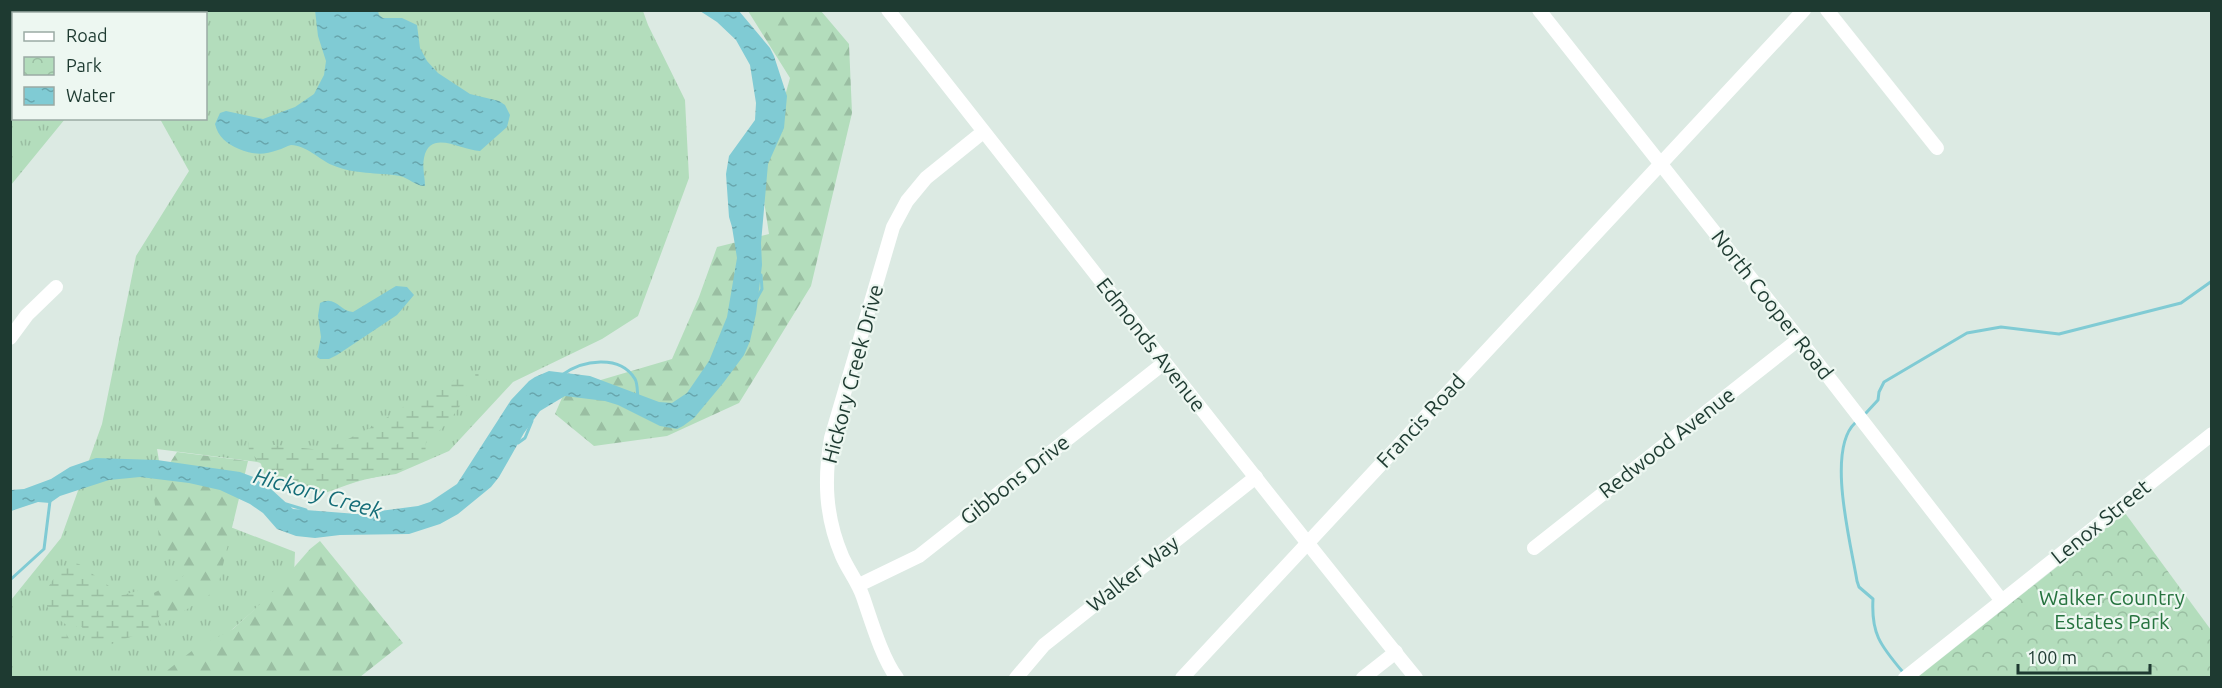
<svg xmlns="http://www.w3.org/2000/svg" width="2222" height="688" viewBox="0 0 2222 688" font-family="Ubuntu,sans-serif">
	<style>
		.grass { fill: url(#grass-tufts) }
		.forest { fill: url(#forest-firs) }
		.wetland { fill: url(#wetland-marsh) }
		.park { fill: url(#park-crowns) }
		.water { fill: url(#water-ripples) }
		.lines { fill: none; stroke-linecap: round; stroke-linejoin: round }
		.stream { stroke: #80cbd4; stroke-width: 3 }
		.minor { stroke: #fff; stroke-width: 14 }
		.labels { text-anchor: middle; stroke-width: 4.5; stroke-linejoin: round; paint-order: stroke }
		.street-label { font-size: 21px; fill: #1e3a31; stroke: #edf7f1 }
		.park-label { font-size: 21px; fill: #26733f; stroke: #edf7f1 }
		.water-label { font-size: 22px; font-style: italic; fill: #156d78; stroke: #edf7f1 }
	</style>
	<defs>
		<pattern id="grass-tufts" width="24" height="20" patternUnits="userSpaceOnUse" patternTransform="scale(1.5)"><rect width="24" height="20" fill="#b3ddbc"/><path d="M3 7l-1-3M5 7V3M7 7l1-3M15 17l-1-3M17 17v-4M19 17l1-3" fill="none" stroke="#9abea2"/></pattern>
		<pattern id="forest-firs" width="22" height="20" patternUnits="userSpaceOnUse" patternTransform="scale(1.5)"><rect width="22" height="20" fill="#b3ddbc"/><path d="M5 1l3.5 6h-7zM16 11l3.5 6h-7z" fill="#9abea2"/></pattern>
		<pattern id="wetland-marsh" width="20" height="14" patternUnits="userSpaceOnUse" patternTransform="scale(1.5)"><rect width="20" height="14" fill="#b3ddbc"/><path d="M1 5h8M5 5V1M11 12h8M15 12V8" fill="none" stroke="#9abea2"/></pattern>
		<pattern id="park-crowns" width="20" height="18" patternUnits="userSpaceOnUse" patternTransform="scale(1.5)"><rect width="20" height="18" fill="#b3ddbc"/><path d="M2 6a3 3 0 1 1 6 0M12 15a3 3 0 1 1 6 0" fill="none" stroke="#9abea2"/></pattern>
		<pattern id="water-ripples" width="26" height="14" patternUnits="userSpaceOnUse" patternTransform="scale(1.5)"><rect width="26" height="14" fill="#80cbd4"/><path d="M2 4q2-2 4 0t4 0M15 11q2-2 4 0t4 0" fill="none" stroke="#68a6ad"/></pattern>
	</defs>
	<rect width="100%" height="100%" fill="#dceae3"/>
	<polygon class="grass" points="11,11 643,11 648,25 685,100 689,178 638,316 602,339 513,382 449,451 396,474 339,483 257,462 157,449 166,502 295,552 294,575 227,634 169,677 11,677 11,600 61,538 102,424 136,256 189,171 160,119 206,118 206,14 14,14 14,118 65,119 11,185"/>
	<g class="forest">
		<polygon points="748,11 821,11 849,44 852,113 811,286 739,403 667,436 594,446 555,414 568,384 594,382 672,359 699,297 717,247 769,234 761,181 790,78"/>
		<polygon points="177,452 248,461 217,590 159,627 154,593 185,575 182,562 161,554 153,489"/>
		<polygon points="320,541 403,643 360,677 159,677 193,650 233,629 269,596 310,549"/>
	</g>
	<g class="wetland">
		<polygon points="489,367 491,369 491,376 481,384 476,381 475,373 479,370"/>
		<path d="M462,378L468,381L470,387C462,407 444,429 426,442L425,456C405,473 380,475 356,482C344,486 332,490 320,495L294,484L266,480L261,464L249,450L248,442L321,450L336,445L372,427L435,387Z"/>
		<path d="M74,563L79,564L117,592L87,618L119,596L145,589L161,612L154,628L96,650L80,624L73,629C51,615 34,603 55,577C60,571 65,565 74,563Z"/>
		<polygon points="55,630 65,632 77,652 75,653 61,648 52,633"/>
	</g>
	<polygon class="park" points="2125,513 2211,630 2211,677 1918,677"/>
	<g class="water">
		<path d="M315,10L378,11L379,15L383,18H402L417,25L420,48L427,61L438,73L470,94L499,101L505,105L510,115L507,127L480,151C462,151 430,128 424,158C422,167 425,177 425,186C415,186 409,178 400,176C375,172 357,175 332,165C320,160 306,145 291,145C287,146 282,149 278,150C264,155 253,155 239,149C227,144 218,137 215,124L220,113L226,111L263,119L295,107L314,94L324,75L326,61L318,36Z"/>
		<polygon points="700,11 739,11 770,48 774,56 787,96 784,128 768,164 761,243 762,265 756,314 750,341 744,355 724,382 694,418 683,426 677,429 660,426 618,405 605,401 565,396 540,411 524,433 499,477 491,487 458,514 440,524 409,534 340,535 315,538 296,536 277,529 263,513 250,504 220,490 189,483 140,477 109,480 60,496 50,503 38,502 11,511 11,490 24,489 51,479 70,467 96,458 157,460 240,472 256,478 264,487 271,489 293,509 357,514 418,506 430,502 457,484 511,400 529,381 535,377 549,371 590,376 659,402 672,403 687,393 709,361 727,317 737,258 732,227 729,217 726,174 729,156 755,120 756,103 750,65 736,40 717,22"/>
		<path d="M396,286L407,287L414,295L397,315L337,355L329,359H320L317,357L321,337L318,316L320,303C336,295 339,311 353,312Z"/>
	</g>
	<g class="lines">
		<g class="stream">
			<polyline points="757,298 762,289 761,275"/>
			<path d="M562,375C582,360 620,354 635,379C638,384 637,393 638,398"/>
			<polyline points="1866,413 1878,400 1879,392 1884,382 1967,333 2001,327 2059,334 2181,303 2212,281"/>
			<path d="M1855,423C1826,450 1851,544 1857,581L1859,587L1873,599C1871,633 1880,645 1902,671"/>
			<polyline points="518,443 525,438 532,421"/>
			<polyline points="286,504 306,510"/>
			<polyline points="10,580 44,549 50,501"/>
		</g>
		<g class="minor">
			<path d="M888,10C1065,233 1237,458 1416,678"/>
			<polyline points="1539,10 1799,339 2002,601"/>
			<polyline points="1827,10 1937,148"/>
			<polyline points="10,338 27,315 56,287"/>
			<polyline points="1534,548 1799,339"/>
			<polyline points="859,585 919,556 1164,363"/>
			<path d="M897,678C882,658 871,620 863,597C858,582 848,570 842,556C825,516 824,479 831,438L893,227L907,201L926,178L983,132"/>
			<polyline points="1016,678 1044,645 1256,477"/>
			<polyline points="1182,678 1804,10"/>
			<polyline points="1363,678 1396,652"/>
			<polyline points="1905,678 2212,434"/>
		</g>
	</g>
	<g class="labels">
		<g class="street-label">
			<text transform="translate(1772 305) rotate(52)" y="7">North Cooper Road</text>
			<text transform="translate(1151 345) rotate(52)" y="7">Edmonds Avenue</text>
			<text transform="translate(853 374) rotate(-75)" y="7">Hickory Creek Drive</text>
			<text transform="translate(1421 421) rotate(-47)" y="7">Francis Road</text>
			<text transform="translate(1667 443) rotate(-38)" y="7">Redwood Avenue</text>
			<text transform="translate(1015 480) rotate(-38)" y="7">Gibbons Drive</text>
			<text transform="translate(2101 522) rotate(-39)" y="7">Lenox Street</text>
			<text transform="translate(1133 574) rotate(-38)" y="7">Walker Way</text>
		</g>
		<g class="park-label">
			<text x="2112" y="605">Walker Country<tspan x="2112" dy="24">Estates Park</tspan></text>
		</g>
		<g class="water-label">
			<text transform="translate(318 493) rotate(16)" y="8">Hickory Creek</text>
		</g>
	</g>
	<rect width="2222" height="688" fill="none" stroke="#1e3a31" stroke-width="24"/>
	<rect x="12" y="12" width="195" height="108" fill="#edf7f1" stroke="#9aaba4" stroke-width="1.5"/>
	<rect x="24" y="32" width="30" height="9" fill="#ffffff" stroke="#9aaba4" stroke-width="1.5"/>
	<text x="66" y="42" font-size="18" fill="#1e3a31">Road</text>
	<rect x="24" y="57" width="30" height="18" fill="url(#park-crowns)" stroke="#9aaba4" stroke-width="1.5"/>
	<text x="66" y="72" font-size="18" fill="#1e3a31">Park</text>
	<rect x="24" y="87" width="30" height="18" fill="url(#water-ripples)" stroke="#9aaba4" stroke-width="1.5"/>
	<text x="66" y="102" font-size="18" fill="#1e3a31">Water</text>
	<path d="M2018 664v9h132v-9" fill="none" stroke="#1e3a31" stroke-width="3"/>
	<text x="2027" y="664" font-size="18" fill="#1e3a31" stroke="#edf7f1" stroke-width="4.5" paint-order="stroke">100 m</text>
</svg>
